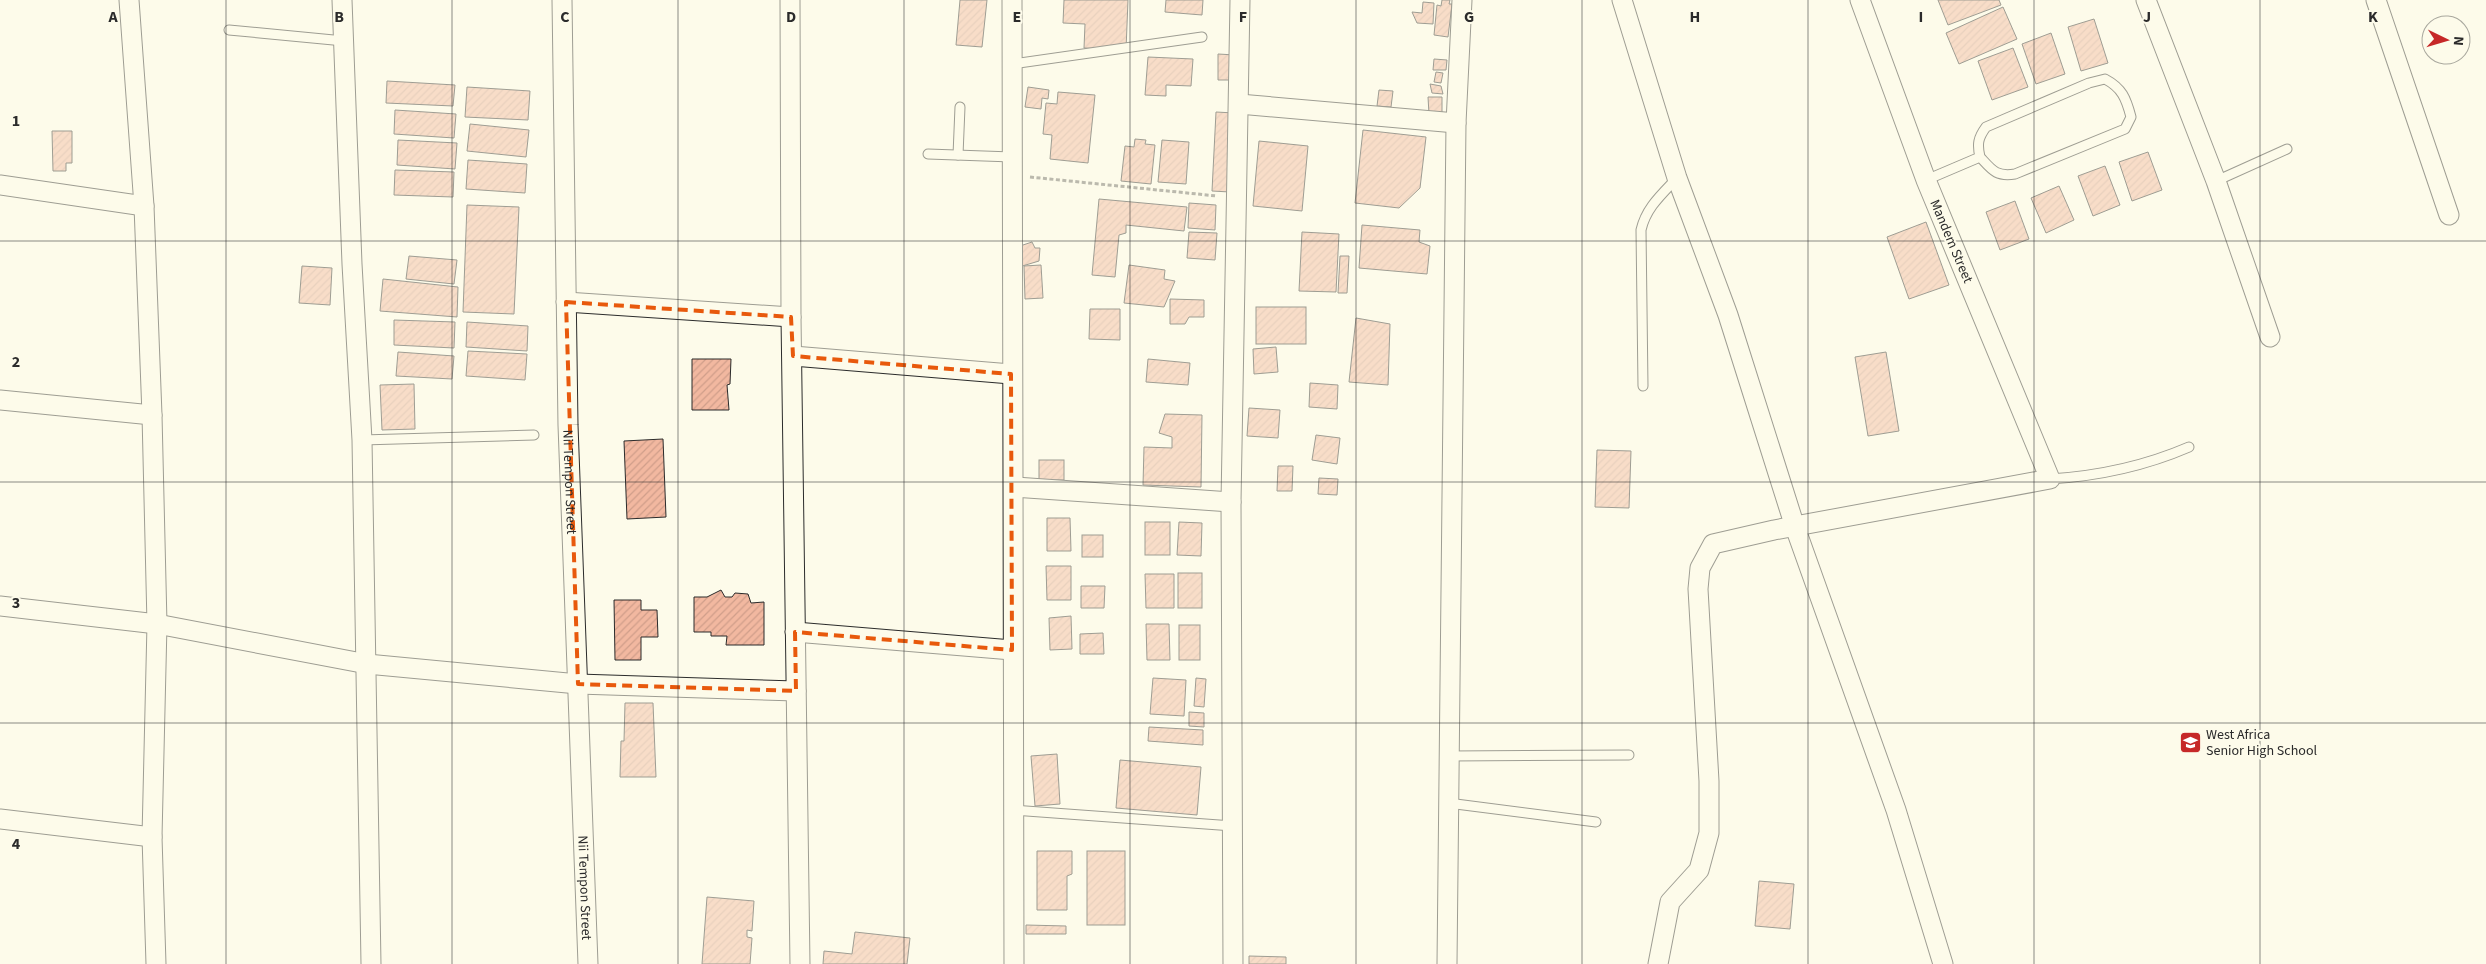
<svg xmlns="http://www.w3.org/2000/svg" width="2486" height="964" viewBox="0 0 2486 964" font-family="'Source Sans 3',sans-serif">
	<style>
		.building { fill: url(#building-hatch); stroke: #2b2b2b }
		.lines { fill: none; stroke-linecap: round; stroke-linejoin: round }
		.lane-casing { stroke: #2b2b2b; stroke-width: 11 }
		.street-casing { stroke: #2b2b2b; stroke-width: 21 }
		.path { stroke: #6a6964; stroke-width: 3; stroke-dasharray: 4 2.5; stroke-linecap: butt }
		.lane { stroke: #fdfbea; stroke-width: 9 }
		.street { stroke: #fdfbea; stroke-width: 19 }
		.marked { fill: none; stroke: #e8590c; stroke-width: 4; stroke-dasharray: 10 6; stroke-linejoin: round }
		.grid { fill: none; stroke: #2b2b2b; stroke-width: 1; stroke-opacity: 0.55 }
		.labels { text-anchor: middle; stroke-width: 4; stroke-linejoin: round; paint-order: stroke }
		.street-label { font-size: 14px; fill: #2b2b2b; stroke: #fdfbea }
		.poi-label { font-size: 14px; fill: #2b2b2b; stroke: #fdfbea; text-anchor: start }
		.grid-label { font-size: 16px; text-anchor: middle; font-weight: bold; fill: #2b2b2b; stroke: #fdfbea; stroke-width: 4; stroke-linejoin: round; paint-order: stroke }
	</style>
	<defs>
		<pattern id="building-hatch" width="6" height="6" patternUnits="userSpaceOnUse" patternTransform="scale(1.25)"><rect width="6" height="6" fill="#f2b8a0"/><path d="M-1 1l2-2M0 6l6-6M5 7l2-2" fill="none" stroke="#d09e8a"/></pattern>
	</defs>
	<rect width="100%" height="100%" fill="#fdfbea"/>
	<g class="building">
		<polygon points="960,0 987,0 982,47 956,45"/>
		<polygon points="1064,0 1128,0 1126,50 1084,48 1085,24 1063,23"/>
		<polygon points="1166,0 1203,0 1202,15 1165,12"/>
		<polygon points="1442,0 1450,0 1449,4 1452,4 1448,37 1434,35 1437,5 1441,6"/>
		<polygon points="1938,0 1999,0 2001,5 1948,25"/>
		<polygon points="1423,2 1434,3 1433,24 1417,23 1412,12 1422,13"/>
		<polygon points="2003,7 2017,39 1959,64 1946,33"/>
		<polygon points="2094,19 2108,63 2081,71 2068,27"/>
		<polygon points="2051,33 2065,74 2036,84 2022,44"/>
		<polygon points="2013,48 2028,87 1992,100 1978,61"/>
		<polygon points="1218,54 1235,55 1235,80 1218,80"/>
		<polygon points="1148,57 1193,59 1191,86 1166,85 1166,96 1145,95"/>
		<polygon points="1434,59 1447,60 1446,70 1433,70"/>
		<polygon points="1436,72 1443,73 1441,83 1434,82"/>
		<polygon points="387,81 455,85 453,106 386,103"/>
		<polygon points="1430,84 1441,86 1443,94 1432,93"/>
		<polygon points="467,87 530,91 528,120 465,117"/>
		<polygon points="1028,87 1049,90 1048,99 1042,98 1041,109 1025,107"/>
		<polygon points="1379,90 1393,91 1391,107 1377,106"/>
		<polygon points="1058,92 1095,95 1088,163 1050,159 1052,135 1043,134 1046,103 1057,104"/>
		<polygon points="1428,97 1442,97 1442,113 1429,114"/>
		<polygon points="395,110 456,114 454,138 394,134"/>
		<polygon points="1216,112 1234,113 1230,192 1212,191"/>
		<polygon points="470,124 529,130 526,157 467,151"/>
		<polygon points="1363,130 1426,137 1420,188 1399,208 1355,203"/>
		<polygon points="52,131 72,131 72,163 66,163 66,171 53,171"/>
		<polygon points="1135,139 1146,140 1145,144 1155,145 1151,184 1121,181 1125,146 1134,147"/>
		<polygon points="398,140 457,143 455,169 397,165"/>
		<polygon points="1162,140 1189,142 1186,184 1158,182"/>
		<polygon points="1259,141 1308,146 1302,211 1253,206"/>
		<polygon points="2148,152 2162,190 2132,201 2119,162"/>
		<polygon points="468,160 527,164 525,193 466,189"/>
		<polygon points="2105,166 2120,205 2093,216 2078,176"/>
		<polygon points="395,170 454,172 453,197 394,195"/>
		<polygon points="2059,186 2074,220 2046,233 2031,198"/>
		<polygon points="1099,199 1187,207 1184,231 1126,225 1126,233 1119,235 1115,277 1092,275"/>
		<polygon points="2015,201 2029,239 2000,250 1986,212"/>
		<polygon points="1189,203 1216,205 1215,230 1188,228"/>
		<polygon points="467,205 519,207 514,314 463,312"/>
		<polygon points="1926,222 1949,285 1909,299 1887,237"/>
		<polygon points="1362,225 1420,230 1419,242 1430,246 1427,274 1359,268"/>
		<polygon points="1189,232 1217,233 1215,260 1187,258"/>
		<polygon points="1302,232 1339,234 1336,292 1299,291"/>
		<polygon points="1032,242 1035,248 1040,248 1039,261 1019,267 1020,246"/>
		<polygon points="409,256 457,260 454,284 406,279"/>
		<polygon points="1340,256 1349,256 1347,293 1338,293"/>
		<polygon points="1041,265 1043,298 1025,299 1024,266"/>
		<polygon points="1129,265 1165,270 1164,279 1175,281 1164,307 1124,303"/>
		<polygon points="302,266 332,268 330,305 299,303"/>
		<polygon points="383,279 458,287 457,317 380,311"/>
		<polygon points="1170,299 1204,300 1204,317 1189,317 1185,324 1170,324"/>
		<rect x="1256" y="307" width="50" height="37"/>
		<polygon points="1090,309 1120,309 1120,340 1089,339"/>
		<polygon points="1356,318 1390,324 1388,385 1349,382"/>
		<polygon points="394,320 455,322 454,348 394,345"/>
		<polygon points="467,322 528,326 527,351 466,347"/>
		<polygon points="1276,347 1278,372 1254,374 1253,349"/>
		<polygon points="468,351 527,354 525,380 466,376"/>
		<polygon points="398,352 454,356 452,379 396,376"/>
		<polygon points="1886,352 1899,431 1868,436 1855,357"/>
		<polygon points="692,359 731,359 730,384 727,385 729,410 692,410"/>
		<polygon points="1148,359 1190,363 1188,385 1146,382"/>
		<polygon points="1310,383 1338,385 1337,409 1309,407"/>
		<polygon points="414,384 415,429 382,430 380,385"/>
		<polygon points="1249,408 1280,410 1278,438 1247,436"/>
		<polygon points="1165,414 1202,415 1201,487 1143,485 1144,447 1172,448 1172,437 1159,433"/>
		<polygon points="1316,435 1340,438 1337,464 1312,460"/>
		<polygon points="663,439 666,517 627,519 624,441"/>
		<polygon points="1597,450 1631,451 1629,508 1595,507"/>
		<rect x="1039" y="460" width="25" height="20"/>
		<polygon points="1278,466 1293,466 1292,491 1277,491"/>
		<polygon points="1319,478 1338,479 1337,495 1318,494"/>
		<polygon points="1047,518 1070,518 1071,551 1047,551"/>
		<rect x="1145" y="522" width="25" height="33"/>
		<polygon points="1179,522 1202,523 1201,556 1177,555"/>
		<rect x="1082" y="535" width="21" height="22"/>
		<polygon points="1046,566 1071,566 1071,600 1047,600"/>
		<rect x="1178" y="573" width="24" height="35"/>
		<polygon points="1145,574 1174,574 1174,608 1146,608"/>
		<polygon points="1081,586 1105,586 1104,608 1081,608"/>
		<polygon points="721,590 725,597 732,597 735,593 748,594 751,603 764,602 764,645 726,645 727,636 711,636 711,632 694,632 694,597 707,597"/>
		<polygon points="614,600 641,600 641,610 657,610 658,637 641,637 641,660 615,660"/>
		<polygon points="1071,616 1072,649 1050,650 1049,618"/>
		<polygon points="1146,624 1169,624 1170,660 1147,660"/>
		<rect x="1179" y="625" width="21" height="35"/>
		<polygon points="1103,633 1104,654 1080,654 1080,634"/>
		<polygon points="1153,678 1186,680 1184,716 1150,714"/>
		<polygon points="1196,678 1206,679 1204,707 1194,706"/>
		<polygon points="625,703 653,703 656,777 620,777 621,741 624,741"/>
		<polygon points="1189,712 1204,713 1204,727 1189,726"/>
		<polygon points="1149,727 1203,730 1203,745 1148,741"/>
		<polygon points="1057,754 1060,804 1035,806 1031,756"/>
		<polygon points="1120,760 1201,767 1197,815 1116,808"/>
		<polygon points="1037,851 1072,851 1072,874 1067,876 1067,910 1037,910"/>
		<rect x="1087" y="851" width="38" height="74"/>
		<polygon points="1759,881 1794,884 1790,929 1755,926"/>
		<polygon points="707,897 754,901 752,931 747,930 747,937 752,938 750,964 702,964"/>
		<polygon points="1026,925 1066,926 1066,934 1026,934"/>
		<polygon points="855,932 910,938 907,964 823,964 824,951 852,954"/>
		<polygon points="1249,956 1286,957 1286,964 1249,964"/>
	</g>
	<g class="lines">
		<defs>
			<g id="lane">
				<polyline points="229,30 344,41"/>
				<polyline points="1012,64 1202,37"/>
				<polyline points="928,154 1012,157"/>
				<polyline points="958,155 960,107"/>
				<path d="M1926,180L1980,157C1992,170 1996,177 2015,174L2125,129L2131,117C2126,98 2122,88 2105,79L2089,83L1986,127C1978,138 1977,144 1980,157"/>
				<polyline points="2216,181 2287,149"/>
				<path d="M1643,386L1641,230C1646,208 1661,195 1677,178"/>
				<polyline points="362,440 534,435"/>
				<path d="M2050,479C2099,476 2145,466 2189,447"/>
				<polyline points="1449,756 1629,755"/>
				<polyline points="1448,803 1596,822"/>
				<polyline points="1013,810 1233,826"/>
			</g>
			<g id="street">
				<polyline points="129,0 144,206 152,415 157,624 152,837 156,964"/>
				<polyline points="342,0 352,264 362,440 371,964"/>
				<path id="s1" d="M562,0L568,425L588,964"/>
				<polyline points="790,0 791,317 800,964"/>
				<polyline points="1012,0 1014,964"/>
				<polyline points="1622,0 1677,178 1728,315 1795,527 1896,810 1943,964"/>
				<polyline points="2146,0 2216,181 2270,337"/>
				<polyline points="2376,0 2449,215"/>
				<polyline points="1239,104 1456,123"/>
				<polyline points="0,185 144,206"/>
				<polyline points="566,302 791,317"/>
				<polyline points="793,356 1011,374"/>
				<polyline points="0,400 152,415"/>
				<polyline points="1014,487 1231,502"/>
				<polyline points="0,606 157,624 367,664 578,684 796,691"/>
				<polyline points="795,632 1012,650"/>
				<polyline points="0,819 152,837"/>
				<polyline points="1233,964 1231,502 1240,0"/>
				<polyline points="1447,964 1456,123 1462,0"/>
				<polyline points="1658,964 1670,902 1699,870 1709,833 1709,781 1698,589 1700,568 1713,544 1774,530 2050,479 1926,180 1860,0"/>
			</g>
		</defs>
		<use href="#lane" class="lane-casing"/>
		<use href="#street" class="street-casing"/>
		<polyline class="path" points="1030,177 1217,196"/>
		<use href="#lane" class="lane"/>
		<use href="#street" class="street"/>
	</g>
	<path d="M0 0H2486V964H0ZM566,302L791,317L793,356L1011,374L1012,650L795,632L796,691L578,684Z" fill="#fdfbea" fill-opacity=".55" fill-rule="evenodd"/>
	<path class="marked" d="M566,302L791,317L793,356L1011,374L1012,650L795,632L796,691L578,684Z"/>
	<path class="grid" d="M226,0V964M452,0V964M678,0V964M904,0V964M1130,0V964M1356,0V964M1582,0V964M1808,0V964M2034,0V964M2260,0V964M0,241H2486M0,482H2486M0,723H2486"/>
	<defs>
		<symbol id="school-square" viewBox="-11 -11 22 22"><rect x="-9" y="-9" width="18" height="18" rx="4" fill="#c62828" stroke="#fdfbea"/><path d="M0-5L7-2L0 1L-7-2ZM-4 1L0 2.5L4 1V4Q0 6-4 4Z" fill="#fff"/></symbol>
	</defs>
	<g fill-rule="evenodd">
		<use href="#school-square" x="2178" y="730" width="25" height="25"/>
	</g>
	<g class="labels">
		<g class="street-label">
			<text transform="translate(1952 241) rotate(67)" y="5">Mandem Street</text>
			<text dy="5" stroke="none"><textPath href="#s1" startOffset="482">Nii Tempon Street</textPath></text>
			<text dy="5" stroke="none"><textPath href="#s1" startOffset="888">Nii Tempon Street</textPath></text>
		</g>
		<g class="poi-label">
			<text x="2206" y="739">West Africa<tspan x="2206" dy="16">Senior High School</tspan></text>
		</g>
	</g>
	<g class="grid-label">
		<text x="113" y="22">A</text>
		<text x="339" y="22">B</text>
		<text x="565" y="22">C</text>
		<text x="791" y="22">D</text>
		<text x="1017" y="22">E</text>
		<text x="1243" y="22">F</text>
		<text x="1469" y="22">G</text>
		<text x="1695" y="22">H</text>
		<text x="1921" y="22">I</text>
		<text x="2147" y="22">J</text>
		<text x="2373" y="22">K</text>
		<text x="16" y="126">1</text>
		<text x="16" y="367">2</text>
		<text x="16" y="608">3</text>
		<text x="16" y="849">4</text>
	</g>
	<g transform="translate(2446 40) rotate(95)"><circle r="24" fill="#fdfbea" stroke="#a9a89e"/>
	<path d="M0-4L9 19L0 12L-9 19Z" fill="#c62828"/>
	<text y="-8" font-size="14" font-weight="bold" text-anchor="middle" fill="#2b2b2b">N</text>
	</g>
</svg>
